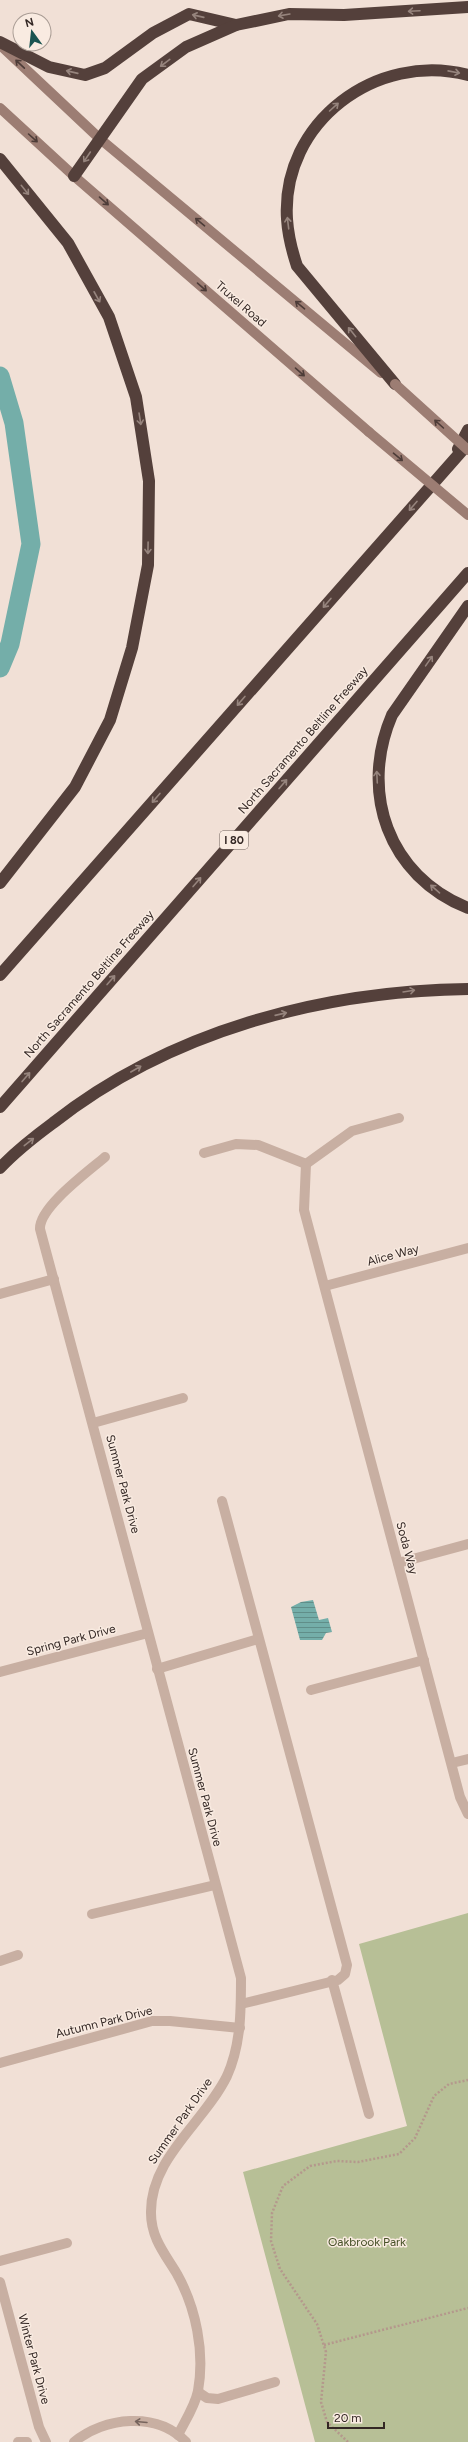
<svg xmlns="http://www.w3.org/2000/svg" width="468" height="2442" viewBox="0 0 468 2442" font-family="Figtree,sans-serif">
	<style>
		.park { fill: #b7bf96 }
		.water { fill: url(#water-rules) }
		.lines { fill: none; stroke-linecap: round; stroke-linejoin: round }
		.canal { stroke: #74aea9; stroke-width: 19 }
		.path { stroke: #b4988c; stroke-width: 2.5; stroke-dasharray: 2 2; stroke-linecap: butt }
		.lane { stroke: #c8afa2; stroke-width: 10 }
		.street { stroke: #c8afa2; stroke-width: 10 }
		.secondary { stroke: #9c7d73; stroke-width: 10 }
		.highway { stroke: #54403b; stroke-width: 12 }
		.secondary-bridge { stroke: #9c7d73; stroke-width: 10 }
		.oneway { stroke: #96847d }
		.oneway2 { stroke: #4d3c38 }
		.oneway3 { stroke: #76645d }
		.labels { text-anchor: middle; stroke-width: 3; stroke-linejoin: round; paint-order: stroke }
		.shield { fill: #f9ebe1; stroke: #6e625d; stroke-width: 1 }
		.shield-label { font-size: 11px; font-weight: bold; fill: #332724 }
		.street-label { font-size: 12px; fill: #332724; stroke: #f9ebe1 }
		.park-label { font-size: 12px; fill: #475128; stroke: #f9ebe1 }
	</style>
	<defs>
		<pattern id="water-rules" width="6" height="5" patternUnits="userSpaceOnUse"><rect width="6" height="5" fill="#74aea9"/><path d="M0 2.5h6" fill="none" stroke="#608e89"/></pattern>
	</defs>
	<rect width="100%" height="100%" fill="#f1e0d6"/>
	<polygon class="park" points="468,1913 468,2442 315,2442 243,2172 407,2126 359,1944"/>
	<polygon class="water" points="313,1600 319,1620 328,1618 332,1632 326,1633 322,1640 300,1640 291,1607 301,1602"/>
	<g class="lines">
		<polyline class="canal" points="0,376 14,423 31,544 10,644 0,668"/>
		<g class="path">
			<polyline points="324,2345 468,2308"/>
			<polyline points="348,2442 327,2422 321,2402 326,2352 317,2324 280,2269 271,2241 272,2213 283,2186 310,2166 337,2161 358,2162 399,2154 415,2138 434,2096 449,2084 468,2080"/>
		</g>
		<g class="lane">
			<polyline points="204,1153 236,1144 258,1145 306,1164 352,1131 399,1118"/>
			<polyline points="311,1690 424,1660"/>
			<polyline points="452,1763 468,1759"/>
		</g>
		<g class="street">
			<path d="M105,1157C89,1171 39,1207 40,1229L241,1978C241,2011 241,2045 227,2076C204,2123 150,2158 151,2213C151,2238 165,2254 177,2274C196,2308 205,2352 198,2391C195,2406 185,2421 178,2435"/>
			<polyline points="306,1164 304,1210 460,1797 468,1814"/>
			<polyline points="325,1286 468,1248"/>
			<polyline points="0,1294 54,1279"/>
			<polyline points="93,1423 183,1398"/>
			<polyline points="222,1501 347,1965 345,1974 338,1980 241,2004"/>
			<polyline points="398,1563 468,1544"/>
			<polyline points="157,1669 258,1639"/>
			<polyline points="0,1672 148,1633"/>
			<polyline points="92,1914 215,1885"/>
			<polyline points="0,1961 18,1955"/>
			<polyline points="332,1980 369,2114"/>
			<polyline points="0,2063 152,2021 170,2021 240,2028"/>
			<polyline points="0,2261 67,2243"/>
			<polyline points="0,2282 39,2427 46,2442"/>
			<polyline points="198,2392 207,2398 218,2399 275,2382"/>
			<polyline points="18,2442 27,2442"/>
			<path d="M74,2442C104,2417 157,2411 186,2442"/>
		</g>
		<g class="secondary">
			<polyline points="0,45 99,138 381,373"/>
			<polyline points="0,108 74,176 369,432"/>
		</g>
		<g class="highway">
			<polyline points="0,42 49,67 85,75 105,68 153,33 189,14 236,25"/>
			<polyline points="0,159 68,243 109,317 136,397 149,481 148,565 132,648 110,720 75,787 0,883"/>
			<polyline points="74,176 142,79 186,47 236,25 289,14 344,15 468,7"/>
			<path d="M395,384L297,266C292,251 288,235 287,219C281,122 377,51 468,75"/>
			<polyline points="458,449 468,430"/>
			<path d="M468,606L392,715C359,792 388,876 468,908"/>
			<polyline points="0,975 468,444"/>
			<polyline points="0,1107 468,573"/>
			<path d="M0,1168C16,1151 34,1137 53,1123C170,1031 321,991 468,989"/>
		</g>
		<g class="secondary-bridge">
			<polyline points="395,384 468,450"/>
			<polyline points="369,432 468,515"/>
		</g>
	</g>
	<defs><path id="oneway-shaft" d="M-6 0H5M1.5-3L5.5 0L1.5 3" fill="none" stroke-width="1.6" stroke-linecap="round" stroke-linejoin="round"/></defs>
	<g class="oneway">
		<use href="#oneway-shaft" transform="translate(414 11) rotate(177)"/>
		<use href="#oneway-shaft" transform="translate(284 15) rotate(170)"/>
		<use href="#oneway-shaft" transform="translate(198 16) rotate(-167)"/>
		<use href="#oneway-shaft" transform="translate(165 63) rotate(143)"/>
		<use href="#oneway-shaft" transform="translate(72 72) rotate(-167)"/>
		<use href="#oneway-shaft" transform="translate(454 72) rotate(11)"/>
		<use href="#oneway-shaft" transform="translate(334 107) rotate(-42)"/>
		<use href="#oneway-shaft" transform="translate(87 157) rotate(124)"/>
		<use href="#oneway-shaft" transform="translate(25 190) rotate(51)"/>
		<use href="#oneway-shaft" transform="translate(288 223) rotate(-97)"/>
		<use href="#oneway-shaft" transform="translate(97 297) rotate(61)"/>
		<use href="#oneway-shaft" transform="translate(352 332) rotate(-129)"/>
		<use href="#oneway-shaft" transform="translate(140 419) rotate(81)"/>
		<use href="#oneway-shaft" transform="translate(413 506) rotate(131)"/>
		<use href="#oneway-shaft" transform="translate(148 548) rotate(91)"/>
		<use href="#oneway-shaft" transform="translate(327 603) rotate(131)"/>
		<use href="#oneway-shaft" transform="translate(429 661) rotate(-55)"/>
		<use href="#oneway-shaft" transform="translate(241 701) rotate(131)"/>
		<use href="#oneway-shaft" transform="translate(377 777) rotate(-93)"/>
		<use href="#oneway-shaft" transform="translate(283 784) rotate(-49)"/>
		<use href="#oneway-shaft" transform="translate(156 798) rotate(131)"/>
		<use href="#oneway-shaft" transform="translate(197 882) rotate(-49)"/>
		<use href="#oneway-shaft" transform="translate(435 889) rotate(-139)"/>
		<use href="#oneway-shaft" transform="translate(111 980) rotate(-49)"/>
		<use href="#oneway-shaft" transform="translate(409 991) rotate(-9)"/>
		<use href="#oneway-shaft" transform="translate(281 1014) rotate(-13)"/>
		<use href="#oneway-shaft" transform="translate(136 1069) rotate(-30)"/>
		<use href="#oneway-shaft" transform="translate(26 1077) rotate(-49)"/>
		<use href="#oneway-shaft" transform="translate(29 1142) rotate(-38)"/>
	</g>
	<g class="oneway2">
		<use href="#oneway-shaft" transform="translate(20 64) rotate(-137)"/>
		<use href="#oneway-shaft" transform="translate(33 138) rotate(42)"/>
		<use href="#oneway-shaft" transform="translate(104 201) rotate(41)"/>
		<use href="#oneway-shaft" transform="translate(200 222) rotate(-140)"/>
		<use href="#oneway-shaft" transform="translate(202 287) rotate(41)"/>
		<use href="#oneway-shaft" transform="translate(300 305) rotate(-140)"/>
		<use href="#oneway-shaft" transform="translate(300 372) rotate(41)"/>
		<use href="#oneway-shaft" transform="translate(439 424) rotate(-138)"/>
		<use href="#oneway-shaft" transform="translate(398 457) rotate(40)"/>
	</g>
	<use class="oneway3" href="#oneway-shaft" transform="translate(141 2422) rotate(-175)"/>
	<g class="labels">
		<rect class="shield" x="220" y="831" width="28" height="18" rx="3"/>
		<g class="shield-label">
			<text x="234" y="844">I 80</text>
		</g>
		<g class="street-label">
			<text transform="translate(241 304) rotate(41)" y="4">Truxel Road</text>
			<text transform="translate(303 740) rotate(-49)" y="4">North Sacramento Beltline Freeway</text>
			<text transform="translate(89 984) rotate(-49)" y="4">North Sacramento Beltline Freeway</text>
			<text transform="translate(393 1255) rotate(-15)" y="4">Alice Way</text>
			<text transform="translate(123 1484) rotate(75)" y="4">Summer Park Drive</text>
			<text transform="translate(407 1548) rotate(75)" y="4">Soda Way</text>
			<text transform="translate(71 1640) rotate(-15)" y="4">Spring Park Drive</text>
			<text transform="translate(205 1797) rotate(75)" y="4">Summer Park Drive</text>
			<text transform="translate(104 2022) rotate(-14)" y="4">Autumn Park Drive</text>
			<text transform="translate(180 2121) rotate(-55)" y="4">Summer Park Drive</text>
			<text transform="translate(34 2359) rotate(75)" y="4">Winter Park Drive</text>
		</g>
		<g class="park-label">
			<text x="367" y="2246">Oakbrook Park</text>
		</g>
	</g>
	<g transform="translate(32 32) rotate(345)"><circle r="19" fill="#f9ebe1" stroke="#aa9d95"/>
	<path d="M0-3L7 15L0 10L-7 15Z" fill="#1a5451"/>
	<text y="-6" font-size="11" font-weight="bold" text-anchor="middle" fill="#332724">N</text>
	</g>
	<path d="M328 2422v6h56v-6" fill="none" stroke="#332724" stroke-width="2"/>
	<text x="334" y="2422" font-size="12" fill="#332724" stroke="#f9ebe1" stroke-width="3" paint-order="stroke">20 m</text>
</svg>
